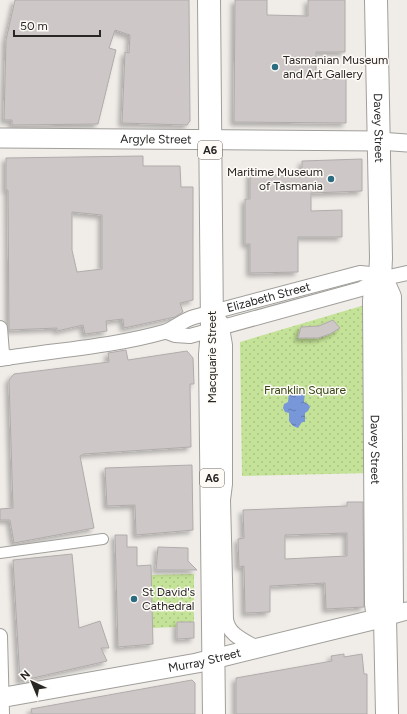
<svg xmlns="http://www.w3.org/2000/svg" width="407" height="714" viewBox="0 0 407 714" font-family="Figtree,sans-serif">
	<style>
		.park { fill: url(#park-dots) }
		.water { fill: url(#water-ripples) }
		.building { fill: #cdc8c7; stroke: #b1acac; fill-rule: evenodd; filter: url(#shadow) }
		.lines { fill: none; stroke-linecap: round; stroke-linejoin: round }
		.pedestrian-casing { stroke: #a19f9b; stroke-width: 12 }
		.minor-casing { stroke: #a19f9b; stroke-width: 16 }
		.tertiary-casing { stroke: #a19f9b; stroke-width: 19 }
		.secondary-casing { stroke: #a19f9b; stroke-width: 21 }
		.trunk-casing { stroke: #a19f9b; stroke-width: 24 }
		.pedestrian { stroke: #fff; stroke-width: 10 }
		.minor { stroke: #fff; stroke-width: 14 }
		.tertiary { stroke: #fff; stroke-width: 17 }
		.secondary { stroke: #fff; stroke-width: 19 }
		.trunk { stroke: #fff; stroke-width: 22 }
		.poi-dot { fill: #2c6c80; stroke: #fefbf7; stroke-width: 1.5 }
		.labels { text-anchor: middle; stroke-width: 3; stroke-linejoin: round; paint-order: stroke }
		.shield { fill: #fefbf7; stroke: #686764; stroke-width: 1 }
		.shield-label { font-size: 11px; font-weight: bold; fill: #282725 }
		.poi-label { font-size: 12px; fill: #282725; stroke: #fefbf7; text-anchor: start }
		.street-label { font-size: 12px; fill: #282725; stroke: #fefbf7 }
		.park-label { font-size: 12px; fill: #344611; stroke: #fefbf7 }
	</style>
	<defs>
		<pattern id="park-dots" width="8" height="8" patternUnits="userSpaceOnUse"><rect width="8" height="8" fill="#c5e398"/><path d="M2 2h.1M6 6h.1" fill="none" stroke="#a9c383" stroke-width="1.8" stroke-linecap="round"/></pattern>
		<pattern id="water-ripples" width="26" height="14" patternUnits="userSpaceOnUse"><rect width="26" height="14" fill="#7797d8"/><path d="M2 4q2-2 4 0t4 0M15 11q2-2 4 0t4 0" fill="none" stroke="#627baf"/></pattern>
		<filter id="shadow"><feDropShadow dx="-3.5" dy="3.5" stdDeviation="2" flood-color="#0004"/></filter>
	</defs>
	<rect width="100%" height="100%" fill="#f0ede9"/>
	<g class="park">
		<polygon points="368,304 371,473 242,476 240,342"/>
		<polygon points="194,574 194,622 178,622 177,627 152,628 151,575"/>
	</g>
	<polygon class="water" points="296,387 305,393 304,402 308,404 310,407 308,411 305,413 305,422 302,422 298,428 293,426 289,421 289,413 285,412 283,408 284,404 288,402 289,393 291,393 292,389"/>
	<g class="building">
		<polygon points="15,0 189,0 190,121 187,125 122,123 125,52 129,53 130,35 115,30 109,48 116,50 98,124 12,125 12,120 4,120 6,40"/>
		<polygon points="235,0 267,0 267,15 308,16 308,0 345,0 345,52 316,52 316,79 346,79 346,123 234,122"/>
		<path d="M143,156V166H180L181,187H193V300L180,303L183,312L175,317L124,328L123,319L106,321L107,331L85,334L83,325L57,331V328L9,330L8,190H6V158ZM72,212L102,215V269L77,272L72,250Z"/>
		<polygon points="362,159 362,191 311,193 311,211 342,210 342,237 298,237 298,272 250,273 250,244 245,244 245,199 250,199 250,172 263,173 263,175 300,175 299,173 302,173 302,161"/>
		<polygon points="333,320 340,328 330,334 318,338 298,338 301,327 319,326"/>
		<polygon points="126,350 128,360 187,351 193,358 194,384 190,384 191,447 84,454 80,456 94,528 14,543 10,520 0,520 0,509 13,508 9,380 14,374 109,362 108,353"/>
		<polygon points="192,465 193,530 136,535 135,505 107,506 105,468"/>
		<path d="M347,502H363L364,607L326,609L325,583L270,586V612L245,613L244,566L239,567L238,539L244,538L243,510L347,506ZM347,533V556L285,559V535Z"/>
		<polygon points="115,535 127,535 127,547 137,547 137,566 151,565 153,644 118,647"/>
		<polygon points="158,547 188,548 188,561 197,570 156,570"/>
		<polygon points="72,554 79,628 100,621 109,648 101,648 107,661 20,681 13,560"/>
		<polygon points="177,622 194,622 194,638 177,639"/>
		<polygon points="344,654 344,657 362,654 364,674 367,674 367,714 236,714 236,678 332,661 331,656"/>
		<polygon points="192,680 195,683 195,714 32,714 31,709"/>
	</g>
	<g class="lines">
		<defs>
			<polyline id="pedestrian" points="0,553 103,539"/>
			<g id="minor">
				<path d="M215,315L221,322L225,345V484L223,500L226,619C228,635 245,641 257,648"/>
				<polyline points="0,328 2,353 8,358"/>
				<polyline points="167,332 175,335 190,336 361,289 380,279 407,273"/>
				<path id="s1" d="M0,359C54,350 111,347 164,332C172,330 183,320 194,317L360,273L371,274L380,279"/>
				<polyline points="0,636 2,714"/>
			</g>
			<g id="tertiary">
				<polyline points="379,141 407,143"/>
				<polyline points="385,617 407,611"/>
			</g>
			<g id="secondary">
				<path id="s2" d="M0,138L379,141"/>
				<path id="s3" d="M0,698L197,663L385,617"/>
			</g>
			<g id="trunk">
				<polyline points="209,0 212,330 210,355 214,714"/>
				<path id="s4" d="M376,0L381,258L380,279L375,289L374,301L376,604L377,611L385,617"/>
				<polyline points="380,279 386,288 390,297 392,600 392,607 385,617 387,714"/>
			</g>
		</defs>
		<use href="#pedestrian" class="pedestrian-casing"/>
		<use href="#minor" class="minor-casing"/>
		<use href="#tertiary" class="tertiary-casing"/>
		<use href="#secondary" class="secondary-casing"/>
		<use href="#trunk" class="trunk-casing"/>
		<use href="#pedestrian" class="pedestrian"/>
		<use href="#minor" class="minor"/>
		<use href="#tertiary" class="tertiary"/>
		<use href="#secondary" class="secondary"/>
		<use href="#trunk" class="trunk"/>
	</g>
	<g class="poi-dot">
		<circle cx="275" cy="67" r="4"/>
		<circle cx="331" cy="179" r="4"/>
		<circle cx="134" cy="599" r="4"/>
	</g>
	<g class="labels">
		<g class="shield">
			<rect x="198" y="141" width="24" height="18" rx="3"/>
			<rect x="200" y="469" width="24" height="18" rx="3"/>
		</g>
		<g class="shield-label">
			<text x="210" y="154">A6</text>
			<text x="212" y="482">A6</text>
		</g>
		<g class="poi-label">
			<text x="283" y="64">Tasmanian Museum<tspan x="283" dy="14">and Art Gallery</tspan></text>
			<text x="323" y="176" text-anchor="end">Maritime Museum<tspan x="323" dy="14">of Tasmania</tspan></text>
			<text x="142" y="596">St David's<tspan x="142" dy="14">Cathedral</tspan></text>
		</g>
		<g class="street-label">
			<text dy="4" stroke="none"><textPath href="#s4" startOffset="128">Davey Street</textPath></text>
			<text dy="4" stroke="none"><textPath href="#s2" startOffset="156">Argyle Street</textPath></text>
			<text dy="4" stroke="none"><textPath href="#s1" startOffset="277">Elizabeth Street</textPath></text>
			<text transform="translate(212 357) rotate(-90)" y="4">Macquarie Street</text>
			<text dy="4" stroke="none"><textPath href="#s4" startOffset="451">Davey Street</textPath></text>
			<text dy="4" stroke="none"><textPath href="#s3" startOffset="208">Murray Street</textPath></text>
		</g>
		<g class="park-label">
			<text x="305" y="394">Franklin Square</text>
		</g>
	</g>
	<g transform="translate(32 682) rotate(316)" stroke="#fefbf7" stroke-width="3" paint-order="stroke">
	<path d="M0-3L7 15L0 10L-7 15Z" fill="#282725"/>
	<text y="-6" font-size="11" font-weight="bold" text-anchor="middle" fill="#282725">N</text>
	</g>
	<path d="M14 30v6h86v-6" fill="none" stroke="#282725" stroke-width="2"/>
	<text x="20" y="30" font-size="12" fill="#282725" stroke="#fefbf7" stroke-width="3" paint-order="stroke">50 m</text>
</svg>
